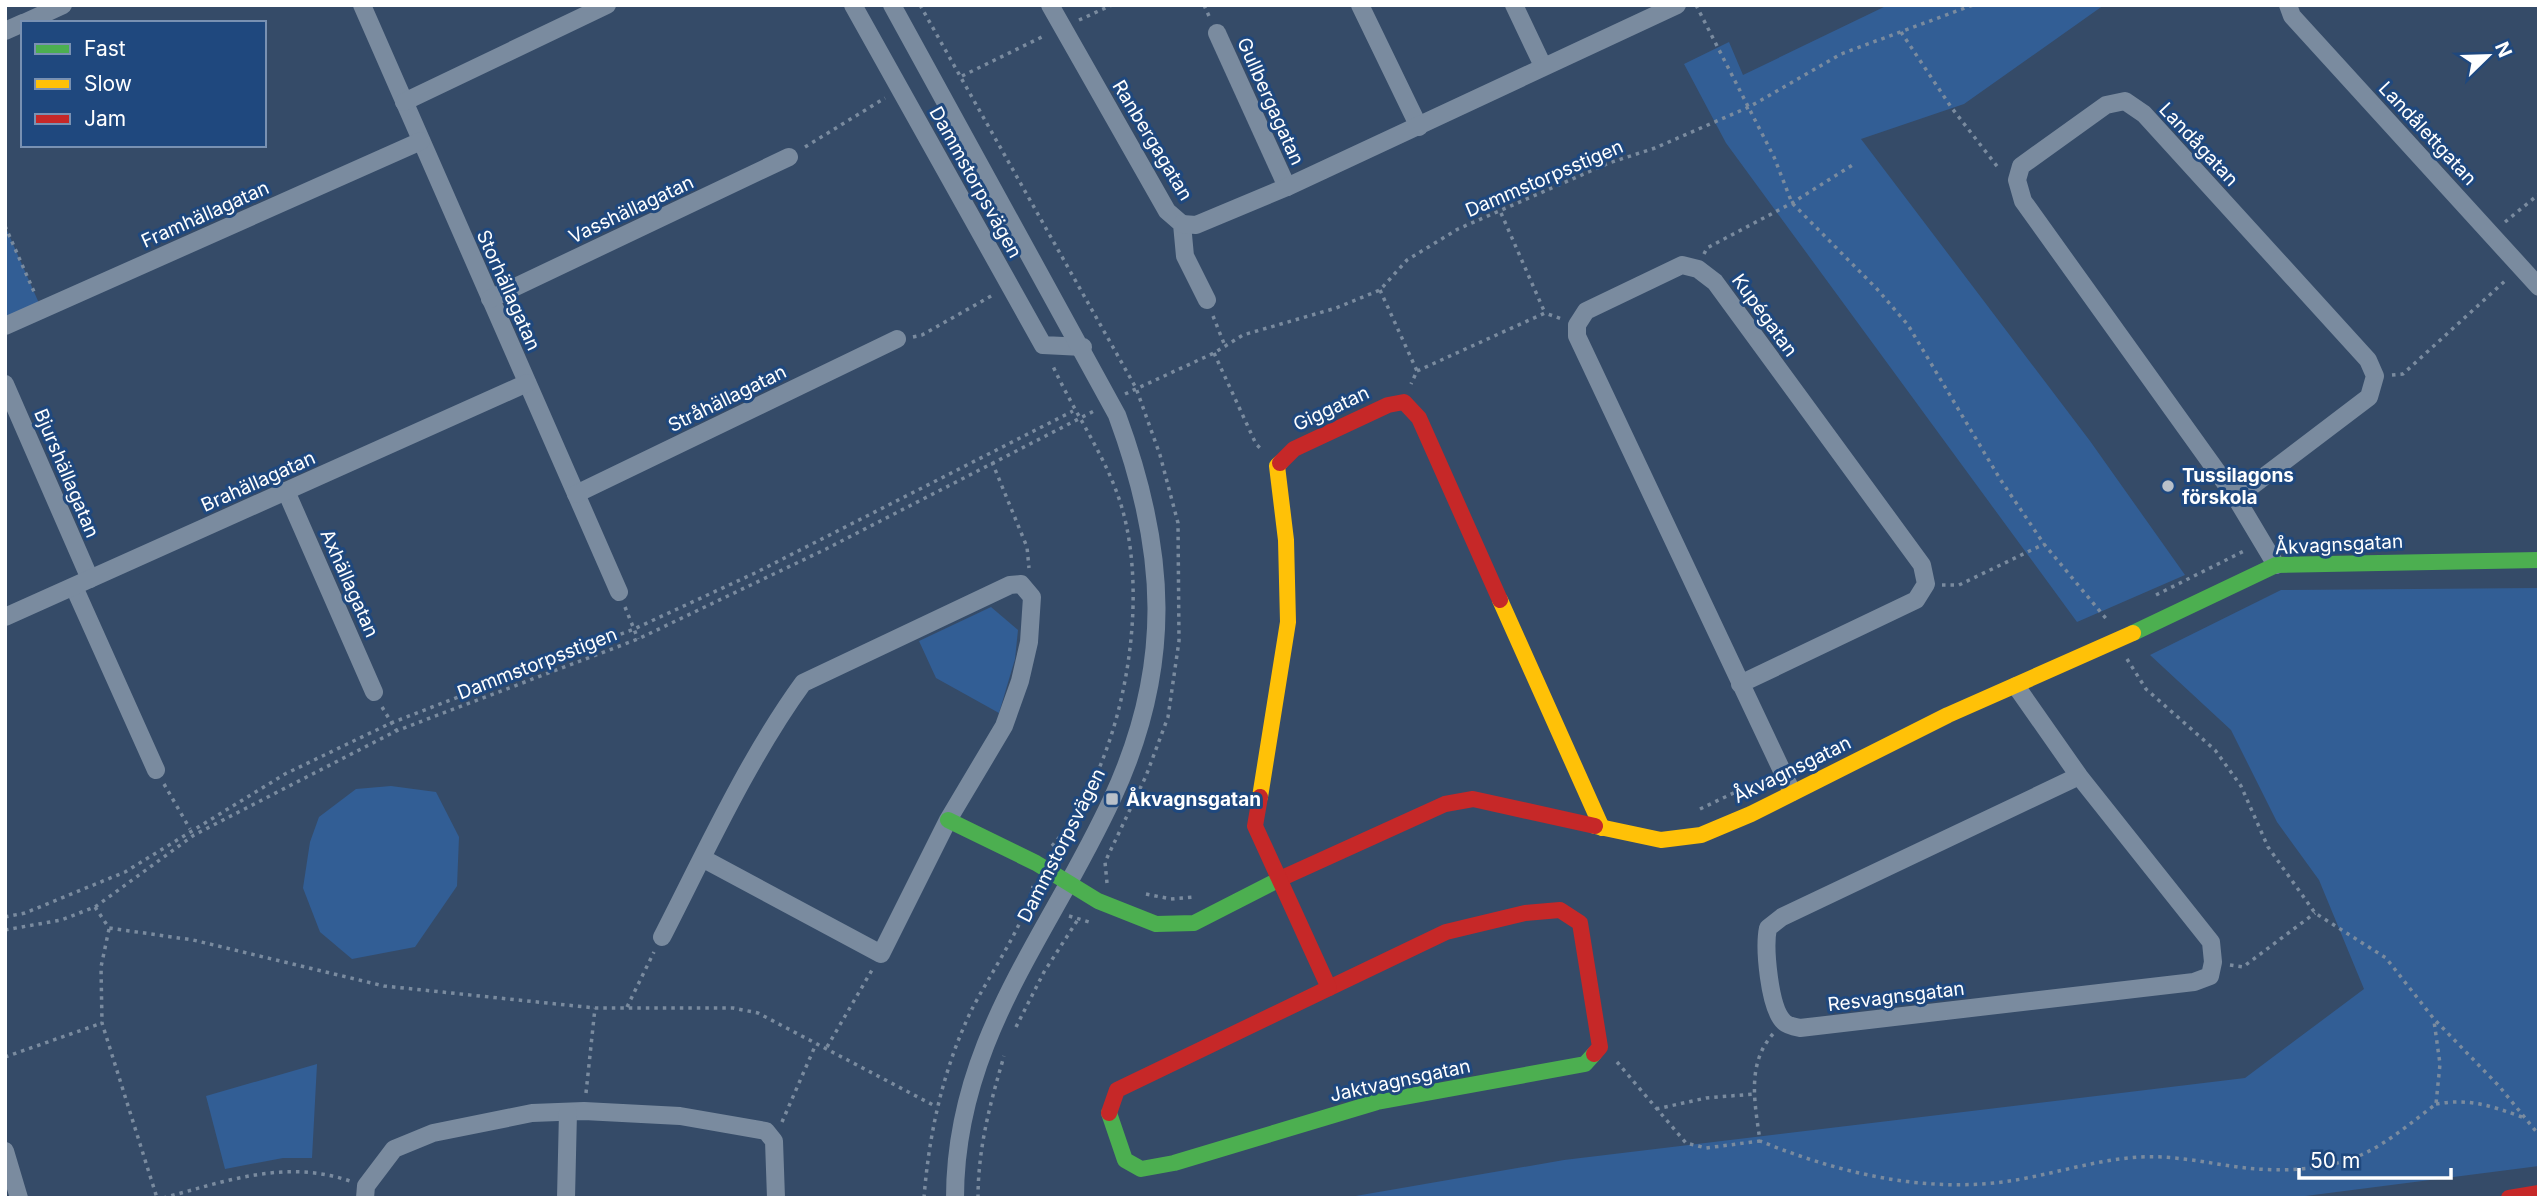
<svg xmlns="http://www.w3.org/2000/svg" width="2544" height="1203" viewBox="0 0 2544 1203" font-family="Inter,sans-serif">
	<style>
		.green { fill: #325e95 }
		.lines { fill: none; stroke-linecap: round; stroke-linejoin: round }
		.path { stroke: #7a8b9f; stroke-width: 3.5; stroke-dasharray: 3.5 5; stroke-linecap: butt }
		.street { stroke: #7a8b9f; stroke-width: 18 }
		.fast { stroke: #4caf50; stroke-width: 16 }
		.slow { stroke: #ffc107; stroke-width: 16 }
		.jam { stroke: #c62828; stroke-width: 16 }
		.poi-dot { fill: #b8c0ca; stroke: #1f487e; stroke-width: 2.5 }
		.labels { text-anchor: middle; stroke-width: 6; stroke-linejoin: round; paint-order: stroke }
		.street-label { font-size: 19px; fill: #fff; stroke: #1f487e }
		.poi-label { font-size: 19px; font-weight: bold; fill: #fff; stroke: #1f487e; text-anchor: start }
	</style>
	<rect width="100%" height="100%" fill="#354b68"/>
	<g class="green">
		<polygon points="1888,5 2104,5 1964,104 1861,139 2090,441 2185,575 2077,622 1726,143 1684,64 1729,42 1743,75"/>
		<polygon points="5,226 42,310 5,326"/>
		<polygon points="2539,588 2539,1166 2290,1198 1344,1198 1564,1160 2245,1078 2364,989 2319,880 2277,822 2231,730 2150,655 2281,590"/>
		<polygon points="991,607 1018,630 1015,659 999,713 936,678 919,641"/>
		<polygon points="391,786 436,792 459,837 457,886 415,947 352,959 320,932 303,888 310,842 319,817 356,789"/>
		<polygon points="317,1064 312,1158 283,1158 225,1169 206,1096"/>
	</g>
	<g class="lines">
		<g class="path">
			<polyline points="920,5 1136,388 1160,455 1178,523 1179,641 1168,717 1146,776 1105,862 1107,883"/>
			<polyline points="1204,5 1209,16"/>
			<polyline points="1696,5 1774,157 1792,203 1877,289 1908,325 2000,479 2044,544 2108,621"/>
			<polyline points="1079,20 1112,5"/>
			<polyline points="1901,32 1951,107 2000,170"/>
			<polyline points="962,76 1046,35"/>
			<polyline points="805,147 885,98"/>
			<polyline points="1501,213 1545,313"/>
			<polyline points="2505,222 2539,194"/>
			<polyline points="5,226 35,294"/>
			<polyline points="1704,254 1707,248 1792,203 1854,164"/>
			<polyline points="1380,290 1417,371 1411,384"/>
			<polyline points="1213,316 1225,346"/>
			<polyline points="913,337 922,335 993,295"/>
			<polyline points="1214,353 1256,444 1263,451"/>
			<polyline points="1417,371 1545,313 1562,319"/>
			<polyline points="2392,375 2403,374 2506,280"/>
			<polyline points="1125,394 1214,353 1243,335 1336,308 1380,290 1407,260 1458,229 1609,163 1655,148 1749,107 1841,54 1973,5"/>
			<polyline points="992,462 1027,547 1029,568"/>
			<polyline points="1942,585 1959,585 2044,544"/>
			<polyline points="2156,595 2246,550"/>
			<polyline points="625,607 638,639"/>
			<polyline points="2127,659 2146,689 2215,750 2241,786 2268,847 2315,913 2386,958 2434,1019 2499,1086 2539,1135"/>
			<polyline points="382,707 396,730"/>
			<polyline points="164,784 190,829"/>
			<polyline points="1700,809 1765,778"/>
			<path d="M1052,846C1122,768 1151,608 1122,508C1107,457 1074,413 1052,364"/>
			<polyline points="1146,894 1171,899 1194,897"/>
			<polyline points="95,907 109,928 193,940 384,986 595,1008 733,1008 758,1013 935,1106"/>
			<polyline points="1069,916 1089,922"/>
			<polyline points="5,917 25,913 125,872 285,774 391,723 634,629 755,573 1073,411"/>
			<polyline points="109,929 101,967 102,1023 157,1198"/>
			<polyline points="5,930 61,920 95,907 194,835 396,731 638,639 826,549 1094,411"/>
			<polyline points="2230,965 2243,967 2315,913"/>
			<polyline points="627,1007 654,952"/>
			<polyline points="1016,1027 1044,972 1077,921"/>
			<path d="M1773,1034C1746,1064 1755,1104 1760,1141C1834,1171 1913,1191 1994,1183C2043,1178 2090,1160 2140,1157C2176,1155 2211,1164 2246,1168C2283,1172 2326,1170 2361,1155C2388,1143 2413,1121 2436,1104L2440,1064L2434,1021"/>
			<polyline points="827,1047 872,970"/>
			<polyline points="5,1057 102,1023"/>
			<polyline points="1617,1062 1686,1143 1706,1148 1760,1141"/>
			<polyline points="586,1093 595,1008"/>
			<path d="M2436,1104C2469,1098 2492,1106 2522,1117"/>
			<polyline points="1656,1109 1706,1098 1754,1094"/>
			<polyline points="782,1122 816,1044"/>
			<path d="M163,1198C226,1181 285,1159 350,1181"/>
			<path d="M924,1198C929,1133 943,1070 971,1011C988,977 1027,921 1033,886"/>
			<path d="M978,1198C978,1148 990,1104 1004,1056"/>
		</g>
		<g class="street">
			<polyline points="362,5 619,592"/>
			<polyline points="853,5 1043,345 1083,347"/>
			<path d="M892,5L1117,415C1167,550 1174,666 1112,799C1050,934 955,1040 955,1198"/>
			<polyline points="1050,5 1167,211 1182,224 1185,256 1207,300"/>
			<polyline points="1360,5 1419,127"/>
			<polyline points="1514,5 1543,66"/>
			<polyline points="2288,5 2292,16 2539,287"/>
			<polyline points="24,23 63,5"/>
			<polyline points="5,31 23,23"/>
			<polyline points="1217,33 1287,187"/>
			<polyline points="404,102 607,5"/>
			<polyline points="1182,224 1196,225 1287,187 1677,5"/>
			<polyline points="490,299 789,157"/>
			<polyline points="5,326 421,141"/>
			<polyline points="5,384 90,579"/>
			<polyline points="286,491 374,692"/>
			<polyline points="576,494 897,339"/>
			<polyline points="2236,498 2369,397 2375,376 2368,360 2144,114 2125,101 2106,105 2021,166 2017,180 2023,201 2236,498 2276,565"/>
			<polyline points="74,587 156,770"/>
			<polyline points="5,617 527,383"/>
			<polyline points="1740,684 1916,600 1926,584 1922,565 1715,282 1698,269 1682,265 1586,311 1577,325 1577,336 1792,792"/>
			<path d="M2016,686L2079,776L2211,942L2213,962L2210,976L2194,982L1800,1028C1795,1027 1787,1025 1784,1022C1769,1008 1764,947 1768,928L1782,917L2079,776"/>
			<path d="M662,937C704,855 749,757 803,683L1010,585L1021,584L1032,597L1029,642L1020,681L1004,726L948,820L881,954L702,858"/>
			<polyline points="5,1151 19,1198"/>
			<polyline points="365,1198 366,1186 394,1149 433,1133 532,1113 584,1111 680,1116 766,1131 774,1141 776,1198"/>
			<polyline points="566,1198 568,1112"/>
		</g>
		<g class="fast">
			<polyline points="2133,633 2276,565 2539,560"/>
			<polyline points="948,820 1036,863 1098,901 1156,924 1194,923 1282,878"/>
			<polyline points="1109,1113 1125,1160 1141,1169 1174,1163 1377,1102 1585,1064 1594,1054"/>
		</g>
		<g class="slow">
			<polyline points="1500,600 1602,828"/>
			<polyline points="1260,797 1288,622 1286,540 1277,466 1280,463"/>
			<polyline points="1595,826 1661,840 1701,835 1751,814 1948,715 2133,633"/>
		</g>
		<g class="jam">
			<polyline points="1280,463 1294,449 1388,405 1404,402 1419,418 1500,600"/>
			<polyline points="1282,878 1445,804 1473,799 1595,826"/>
			<polyline points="1329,988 1446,932 1525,913 1560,910 1580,923 1600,1047 1594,1054"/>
			<polyline points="1109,1113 1117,1090 1329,988 1255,826 1260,797"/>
			<polyline points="2509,1198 2539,1193"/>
		</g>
	</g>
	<g class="poi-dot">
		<circle cx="2168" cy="486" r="7"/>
		<rect x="1105" y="792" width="14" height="14" rx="3.5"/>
	</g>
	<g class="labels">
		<g class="street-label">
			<text transform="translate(1271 101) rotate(66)" y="7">Gullbergagatan</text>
			<text transform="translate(2428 133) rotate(47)" y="7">Landålettgatan</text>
			<text transform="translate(1153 140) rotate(59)" y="7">Ranbergagatan</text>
			<text transform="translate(2199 144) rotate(47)" y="7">Landågatan</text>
			<text transform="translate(1544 178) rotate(-23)" y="7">Dammstorpsstigen</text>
			<text transform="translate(976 182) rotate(61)" y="7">Dammstorpsvägen</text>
			<text transform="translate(631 209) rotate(-25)" y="7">Vasshällagatan</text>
			<text transform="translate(205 214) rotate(-24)" y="7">Framhällagatan</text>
			<text transform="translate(509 290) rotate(66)" y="7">Storhällagatan</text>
			<text transform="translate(1765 315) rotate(54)" y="7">Kupégatan</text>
			<text transform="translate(727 398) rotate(-26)" y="7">Stråhällagatan</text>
			<text transform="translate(1331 408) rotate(-25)" y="7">Giggatan</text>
			<text transform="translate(67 473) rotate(67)" y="7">Bjurshällagatan</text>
			<text transform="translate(258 481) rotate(-24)" y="7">Brahällagatan</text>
			<text transform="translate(2339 544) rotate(-3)" y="7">Åkvagnsgatan</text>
			<text transform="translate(350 583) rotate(66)" y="7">Axhällagatan</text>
			<text transform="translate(537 663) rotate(-21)" y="7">Dammstorpsstigen</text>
			<text transform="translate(1792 769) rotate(-26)" y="7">Åkvagnsgatan</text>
			<text transform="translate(1061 845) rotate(-63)" y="7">Dammstorpsvägen</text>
			<text transform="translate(1896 996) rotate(-7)" y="7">Resvagnsgatan</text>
			<text transform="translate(1400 1080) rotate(-12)" y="7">Jaktvagnsgatan</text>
		</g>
		<g class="poi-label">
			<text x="2182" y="482">Tussilagons<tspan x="2182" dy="22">förskola</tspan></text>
			<text x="1126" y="806">Åkvagnsgatan</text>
		</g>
	</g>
	<rect width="2544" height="1203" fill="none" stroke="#ffffff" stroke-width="14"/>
	<rect x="21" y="21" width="245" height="126" fill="#1f487e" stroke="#7991b2" stroke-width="2"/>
	<rect x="35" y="44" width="35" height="10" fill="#4caf50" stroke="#7991b2" stroke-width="2"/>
	<text x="84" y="56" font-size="21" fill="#ffffff">Fast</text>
	<rect x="35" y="79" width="35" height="10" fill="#ffc107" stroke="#7991b2" stroke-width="2"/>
	<text x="84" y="91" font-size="21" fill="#ffffff">Slow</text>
	<rect x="35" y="114" width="35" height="10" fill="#c62828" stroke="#7991b2" stroke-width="2"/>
	<text x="84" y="126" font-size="21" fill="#ffffff">Jam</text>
	<g transform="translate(2488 56) rotate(67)" stroke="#1f487e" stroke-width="5" paint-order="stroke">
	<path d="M0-5L12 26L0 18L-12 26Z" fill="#ffffff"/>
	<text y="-10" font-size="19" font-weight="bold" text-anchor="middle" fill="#ffffff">N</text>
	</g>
	<path d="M2299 1168v10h152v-10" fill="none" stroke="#ffffff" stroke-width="3.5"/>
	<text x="2310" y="1168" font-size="21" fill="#ffffff" stroke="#1f487e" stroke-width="5" paint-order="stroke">50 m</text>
</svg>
